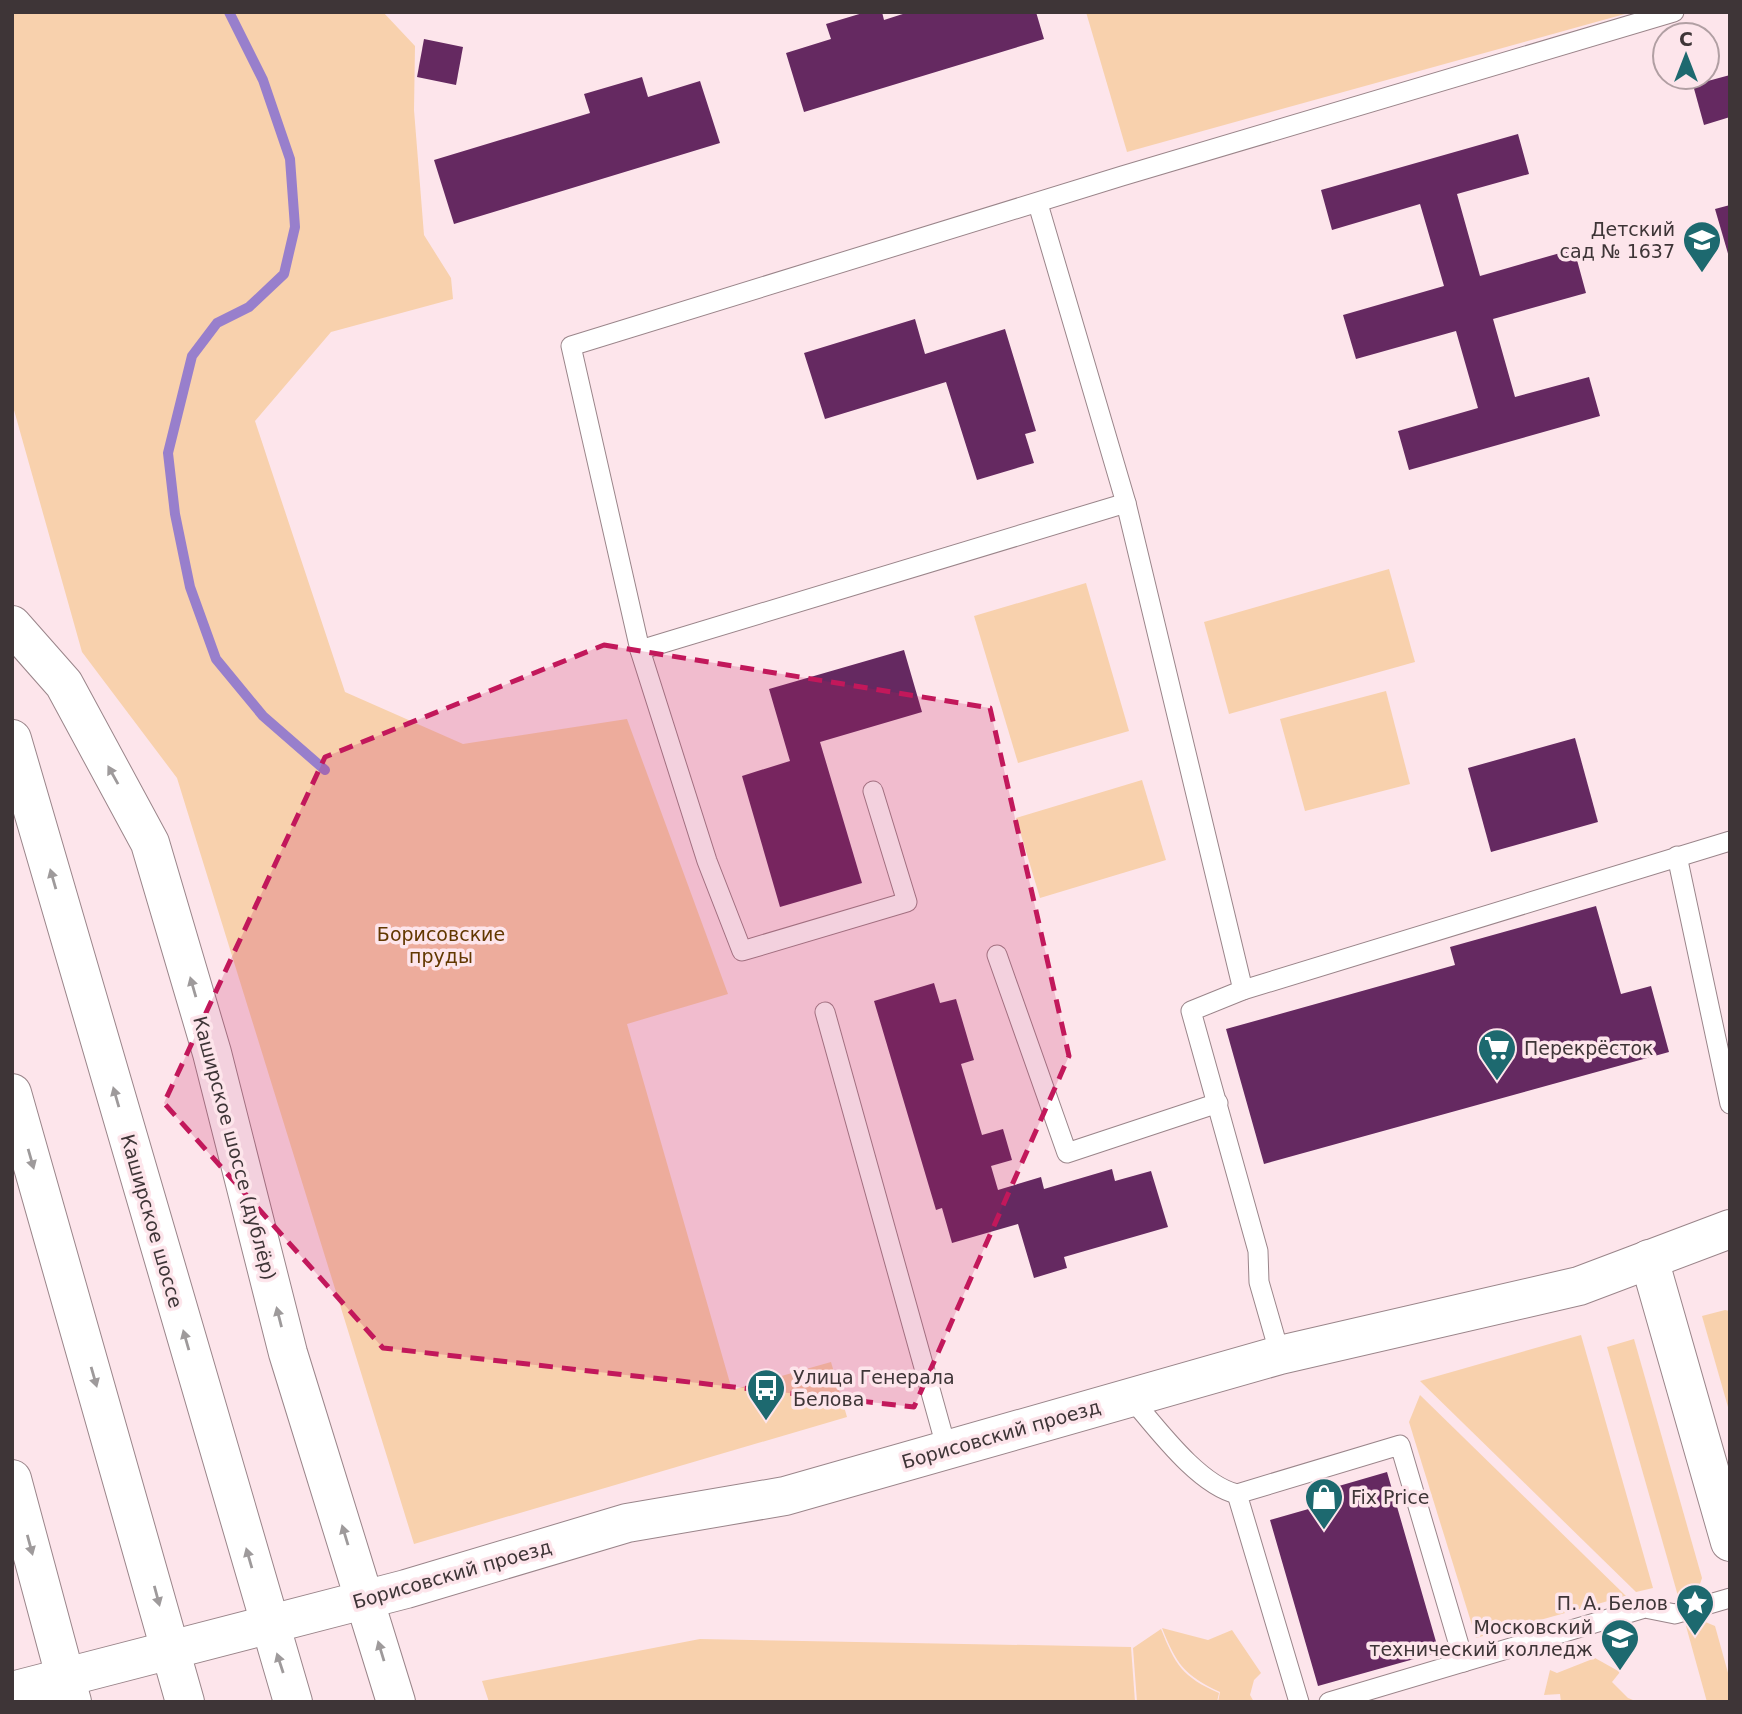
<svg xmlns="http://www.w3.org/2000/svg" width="1742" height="1714" viewBox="0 0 1742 1714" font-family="'DejaVu Sans',sans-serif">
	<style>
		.green { fill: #f8d1ad }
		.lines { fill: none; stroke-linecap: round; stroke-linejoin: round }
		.stream { stroke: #987fcc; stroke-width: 10 }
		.building { fill: #652961 }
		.service-casing { stroke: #9a858a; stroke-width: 21 }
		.tertiary-casing { stroke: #9a858a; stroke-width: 40 }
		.secondary-casing { stroke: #9a858a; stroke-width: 40 }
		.primary-casing { stroke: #9a858a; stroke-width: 40 }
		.service { stroke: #fff; stroke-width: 19 }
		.tertiary { stroke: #fff; stroke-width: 38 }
		.secondary { stroke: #fff; stroke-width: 38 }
		.primary { stroke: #fff; stroke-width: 38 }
		.oneway { fill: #9e9a9b }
		.marked { fill: #c2185b; fill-opacity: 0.2; stroke: #c2185b; stroke-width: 5; stroke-dasharray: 14 9; stroke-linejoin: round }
		.labels { text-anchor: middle; stroke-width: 7; stroke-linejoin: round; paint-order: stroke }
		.poi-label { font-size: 19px; fill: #3e3537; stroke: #fde5eb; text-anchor: end }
		.park-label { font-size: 19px; fill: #623800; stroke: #fde5eb }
		.street-label { font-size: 19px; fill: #3e3537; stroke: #fde5eb }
	</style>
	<rect width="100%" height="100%" fill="#fde5eb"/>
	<g class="green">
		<polygon points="12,12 383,12 415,46 414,110 424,235 451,278 453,299 331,332 255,421 345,692 463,744 627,719 728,994 627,1024 732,1390 831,1362 847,1417 414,1544 177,778 82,652 12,403"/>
		<polygon points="1086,12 1632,12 1127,152"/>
		<polygon points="1389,569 1415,662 1229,714 1204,622"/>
		<polygon points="1086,583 1129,731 1018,763 974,616"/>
		<polygon points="1386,691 1410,784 1305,811 1280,719"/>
		<polygon points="1142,780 1166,860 1040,898 1016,818"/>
		<polygon points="1725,1310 1730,1311 1730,1414 1702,1316"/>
		<polygon points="1581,1335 1653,1588 1636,1592 1420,1381"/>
		<polygon points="1634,1339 1702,1578 1698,1590 1678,1596 1607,1347"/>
		<polygon points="1420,1395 1626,1596 1476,1638 1409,1422"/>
		<polygon points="1703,1621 1715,1626 1730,1680 1730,1702 1707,1702 1686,1626"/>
		<path d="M1162,1628L1208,1640L1232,1630L1261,1673L1254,1680L1250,1695L1254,1702H1218L1220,1692C1184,1675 1177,1665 1162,1628Z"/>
		<path d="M1161,1629C1175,1664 1182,1677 1219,1693L1217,1702H1137L1133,1648Z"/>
		<polygon points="700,1639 1131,1647 1135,1702 489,1702 482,1681"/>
		<polygon points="1595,1658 1620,1672 1612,1682 1628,1698 1638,1702 1561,1702 1560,1694 1544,1695 1550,1670 1557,1673"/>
	</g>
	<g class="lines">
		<polyline class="stream" points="229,12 263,80 290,159 295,227 284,274 249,307 217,323 192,356 168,453 175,514 190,587 216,659 263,716 325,770"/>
	</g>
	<g class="building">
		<polygon points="866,12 882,12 884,20 909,12 1036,12 1044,39 804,112 786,53 831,39 826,24"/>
		<polygon points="424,39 463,47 456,85 417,77"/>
		<polygon points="1730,75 1730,117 1704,125 1693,85"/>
		<polygon points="642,77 648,97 700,81 720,143 454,224 434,160 590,113 584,94"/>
		<polygon points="1518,134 1529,174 1457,194 1480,276 1574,249 1586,293 1493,319 1515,397 1589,377 1600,416 1409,470 1398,431 1478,408 1456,331 1356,359 1343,315 1444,286 1420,204 1332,230 1321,190"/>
		<polygon points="1730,205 1730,257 1729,257 1715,209"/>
		<polygon points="915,319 925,354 1005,329 1036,431 1025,434 1034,463 977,480 946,382 825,419 804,353"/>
		<polygon points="904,650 922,712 820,742 862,883 780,907 742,776 790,761 769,689"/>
		<polygon points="1575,738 1598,822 1491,852 1468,768"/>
		<polygon points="1596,906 1621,994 1651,986 1669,1052 1264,1164 1226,1029 1455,965 1450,947"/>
		<polygon points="934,983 940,1003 956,999 974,1060 961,1064 982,1135 1003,1129 1012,1160 991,1166 998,1190 1041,1177 1044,1189 1112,1169 1115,1181 1151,1171 1168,1227 1064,1257 1067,1268 1034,1278 1018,1224 952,1243 942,1208 936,1210 874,1001"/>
		<polygon points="1387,1472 1439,1652 1318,1686 1270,1520 1312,1508 1315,1497 1325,1490"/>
	</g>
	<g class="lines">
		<defs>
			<g id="service">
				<polyline points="1038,204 1126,503 1243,990 1191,1011 1258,1251 1259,1282 1280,1355"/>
				<polyline points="640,650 1126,503"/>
				<polyline points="873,791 907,902 742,951 707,861 640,650 571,346 1122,176 1674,12"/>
				<polyline points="1677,856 1730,1104"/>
				<polyline points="997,955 1067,1153 1218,1103"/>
				<polyline points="1243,990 1730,841"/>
				<polyline points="825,1012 947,1450"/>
				<path d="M1130,1397C1156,1427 1198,1485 1237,1494"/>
				<polyline points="1299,1702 1237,1494 1400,1445 1464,1662"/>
				<polyline points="1329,1702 1645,1608 1675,1614 1730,1598"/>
			</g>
			<g id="tertiary">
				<polyline points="1649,1259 1730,1542"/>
				<polyline points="12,1691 406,1589 627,1523 785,1496 1280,1355 1579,1286 1730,1229"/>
			</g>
			<g id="secondary">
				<polyline points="12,625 64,684 150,843 212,1053 288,1353 396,1702"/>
				<polyline points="12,1479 72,1702"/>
			</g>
			<g id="primary">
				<polyline points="12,739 293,1702"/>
				<polyline points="12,1093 185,1702"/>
			</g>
		</defs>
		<use href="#service" class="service-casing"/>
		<use href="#tertiary" class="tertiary-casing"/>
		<use href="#secondary" class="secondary-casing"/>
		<use href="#primary" class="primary-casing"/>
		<use href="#service" class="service"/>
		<use href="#tertiary" class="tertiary"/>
		<use href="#secondary" class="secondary"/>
		<use href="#primary" class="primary"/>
	</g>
	<defs><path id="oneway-solid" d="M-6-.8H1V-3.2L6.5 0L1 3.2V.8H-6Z" transform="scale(1.75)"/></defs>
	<g class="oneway">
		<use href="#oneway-solid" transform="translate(113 775) rotate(-119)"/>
		<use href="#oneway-solid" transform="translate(53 879) rotate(-106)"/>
		<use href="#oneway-solid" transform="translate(193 987) rotate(-106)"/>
		<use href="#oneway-solid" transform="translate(116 1097) rotate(-106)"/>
		<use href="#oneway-solid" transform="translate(31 1159) rotate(74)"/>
		<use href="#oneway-solid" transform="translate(279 1317) rotate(-104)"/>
		<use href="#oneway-solid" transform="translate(186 1340) rotate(-106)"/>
		<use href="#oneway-solid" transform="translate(94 1377) rotate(74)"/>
		<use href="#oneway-solid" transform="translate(345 1535) rotate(-107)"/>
		<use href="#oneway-solid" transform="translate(30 1545) rotate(75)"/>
		<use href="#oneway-solid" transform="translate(249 1558) rotate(-106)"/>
		<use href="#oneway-solid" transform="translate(157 1596) rotate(75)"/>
		<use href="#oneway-solid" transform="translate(381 1651) rotate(-107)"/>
		<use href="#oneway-solid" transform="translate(280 1663) rotate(-108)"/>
	</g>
	<path class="marked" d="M604,645L990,708L1069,1056L914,1407L383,1348L164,1103L325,757Z"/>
	<defs>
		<symbol id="school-pin" viewBox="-11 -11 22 30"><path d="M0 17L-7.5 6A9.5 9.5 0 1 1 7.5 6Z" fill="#1d696f" stroke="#fde5eb"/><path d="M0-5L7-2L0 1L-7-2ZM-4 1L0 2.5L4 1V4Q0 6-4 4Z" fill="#fff"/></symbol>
		<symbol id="supermarket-pin" viewBox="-11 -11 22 30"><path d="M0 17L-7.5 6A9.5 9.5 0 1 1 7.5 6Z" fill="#1d696f" stroke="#fde5eb"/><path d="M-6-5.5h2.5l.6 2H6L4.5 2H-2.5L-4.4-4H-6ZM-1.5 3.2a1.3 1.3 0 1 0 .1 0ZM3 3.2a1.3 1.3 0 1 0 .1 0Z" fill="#fff"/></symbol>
		<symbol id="bus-pin" viewBox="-11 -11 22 30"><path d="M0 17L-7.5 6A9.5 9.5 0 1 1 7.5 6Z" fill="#1d696f" stroke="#fde5eb"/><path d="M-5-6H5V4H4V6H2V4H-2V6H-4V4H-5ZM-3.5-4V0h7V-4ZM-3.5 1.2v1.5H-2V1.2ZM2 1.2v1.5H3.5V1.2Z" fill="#fff"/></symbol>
		<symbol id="shop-pin" viewBox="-11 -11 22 30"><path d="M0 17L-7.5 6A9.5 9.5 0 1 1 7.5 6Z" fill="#1d696f" stroke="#fde5eb"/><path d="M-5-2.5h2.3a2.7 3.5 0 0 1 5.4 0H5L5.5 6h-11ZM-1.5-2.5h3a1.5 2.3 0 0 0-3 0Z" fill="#fff"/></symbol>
		<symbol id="sight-pin" viewBox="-11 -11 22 30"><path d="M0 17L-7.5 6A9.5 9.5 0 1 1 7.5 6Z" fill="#1d696f" stroke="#fde5eb"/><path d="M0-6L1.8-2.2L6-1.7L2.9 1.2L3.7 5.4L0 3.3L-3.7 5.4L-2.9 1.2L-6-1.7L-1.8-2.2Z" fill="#fff"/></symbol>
		<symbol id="university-pin" viewBox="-11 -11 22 30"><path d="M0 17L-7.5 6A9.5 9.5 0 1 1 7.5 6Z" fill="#1d696f" stroke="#fde5eb"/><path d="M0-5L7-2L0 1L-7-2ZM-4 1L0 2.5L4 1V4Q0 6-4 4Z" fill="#fff"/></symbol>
	</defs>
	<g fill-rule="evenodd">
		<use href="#school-pin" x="1680" y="218" width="44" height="60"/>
		<use href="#supermarket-pin" x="1475" y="1026" width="44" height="60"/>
		<use href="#bus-pin" x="744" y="1366" width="44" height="60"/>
		<use href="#shop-pin" x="1302" y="1475" width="44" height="60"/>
		<use href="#sight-pin" x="1673" y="1581" width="44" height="60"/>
		<use href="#university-pin" x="1598" y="1616" width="44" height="60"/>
	</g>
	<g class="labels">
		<g class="poi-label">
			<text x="1675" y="236">Детский<tspan x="1675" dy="22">сад № 1637</tspan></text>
			<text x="1524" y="1055" text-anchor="start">Перекрёсток</text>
			<text x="793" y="1384" text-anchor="start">Улица Генерала<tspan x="793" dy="22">Белова</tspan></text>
			<text x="1351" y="1504" text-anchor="start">Fix Price</text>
			<text x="1668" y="1610">П. А. Белов</text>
			<text x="1593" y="1634">Московский<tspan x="1593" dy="22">технический колледж</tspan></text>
		</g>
		<g class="park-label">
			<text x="441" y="941">Борисовские<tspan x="441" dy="22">пруды</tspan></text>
		</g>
		<g class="street-label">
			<text transform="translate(235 1148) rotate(75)" y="7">Каширское шоссе (дублёр)</text>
			<text transform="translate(152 1221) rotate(74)" y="7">Каширское шоссе</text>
			<text transform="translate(1001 1434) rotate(-16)" y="7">Борисовский проезд</text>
			<text transform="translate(452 1574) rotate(-16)" y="7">Борисовский проезд</text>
		</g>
	</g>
	<rect width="1742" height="1714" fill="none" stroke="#3e3537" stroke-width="28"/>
	<g transform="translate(1686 56)"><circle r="33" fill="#fde5eb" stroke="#b19fa3" stroke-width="2"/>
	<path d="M0-5L12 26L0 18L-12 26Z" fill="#1d696f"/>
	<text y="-10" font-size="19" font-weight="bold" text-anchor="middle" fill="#3e3537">С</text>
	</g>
</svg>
